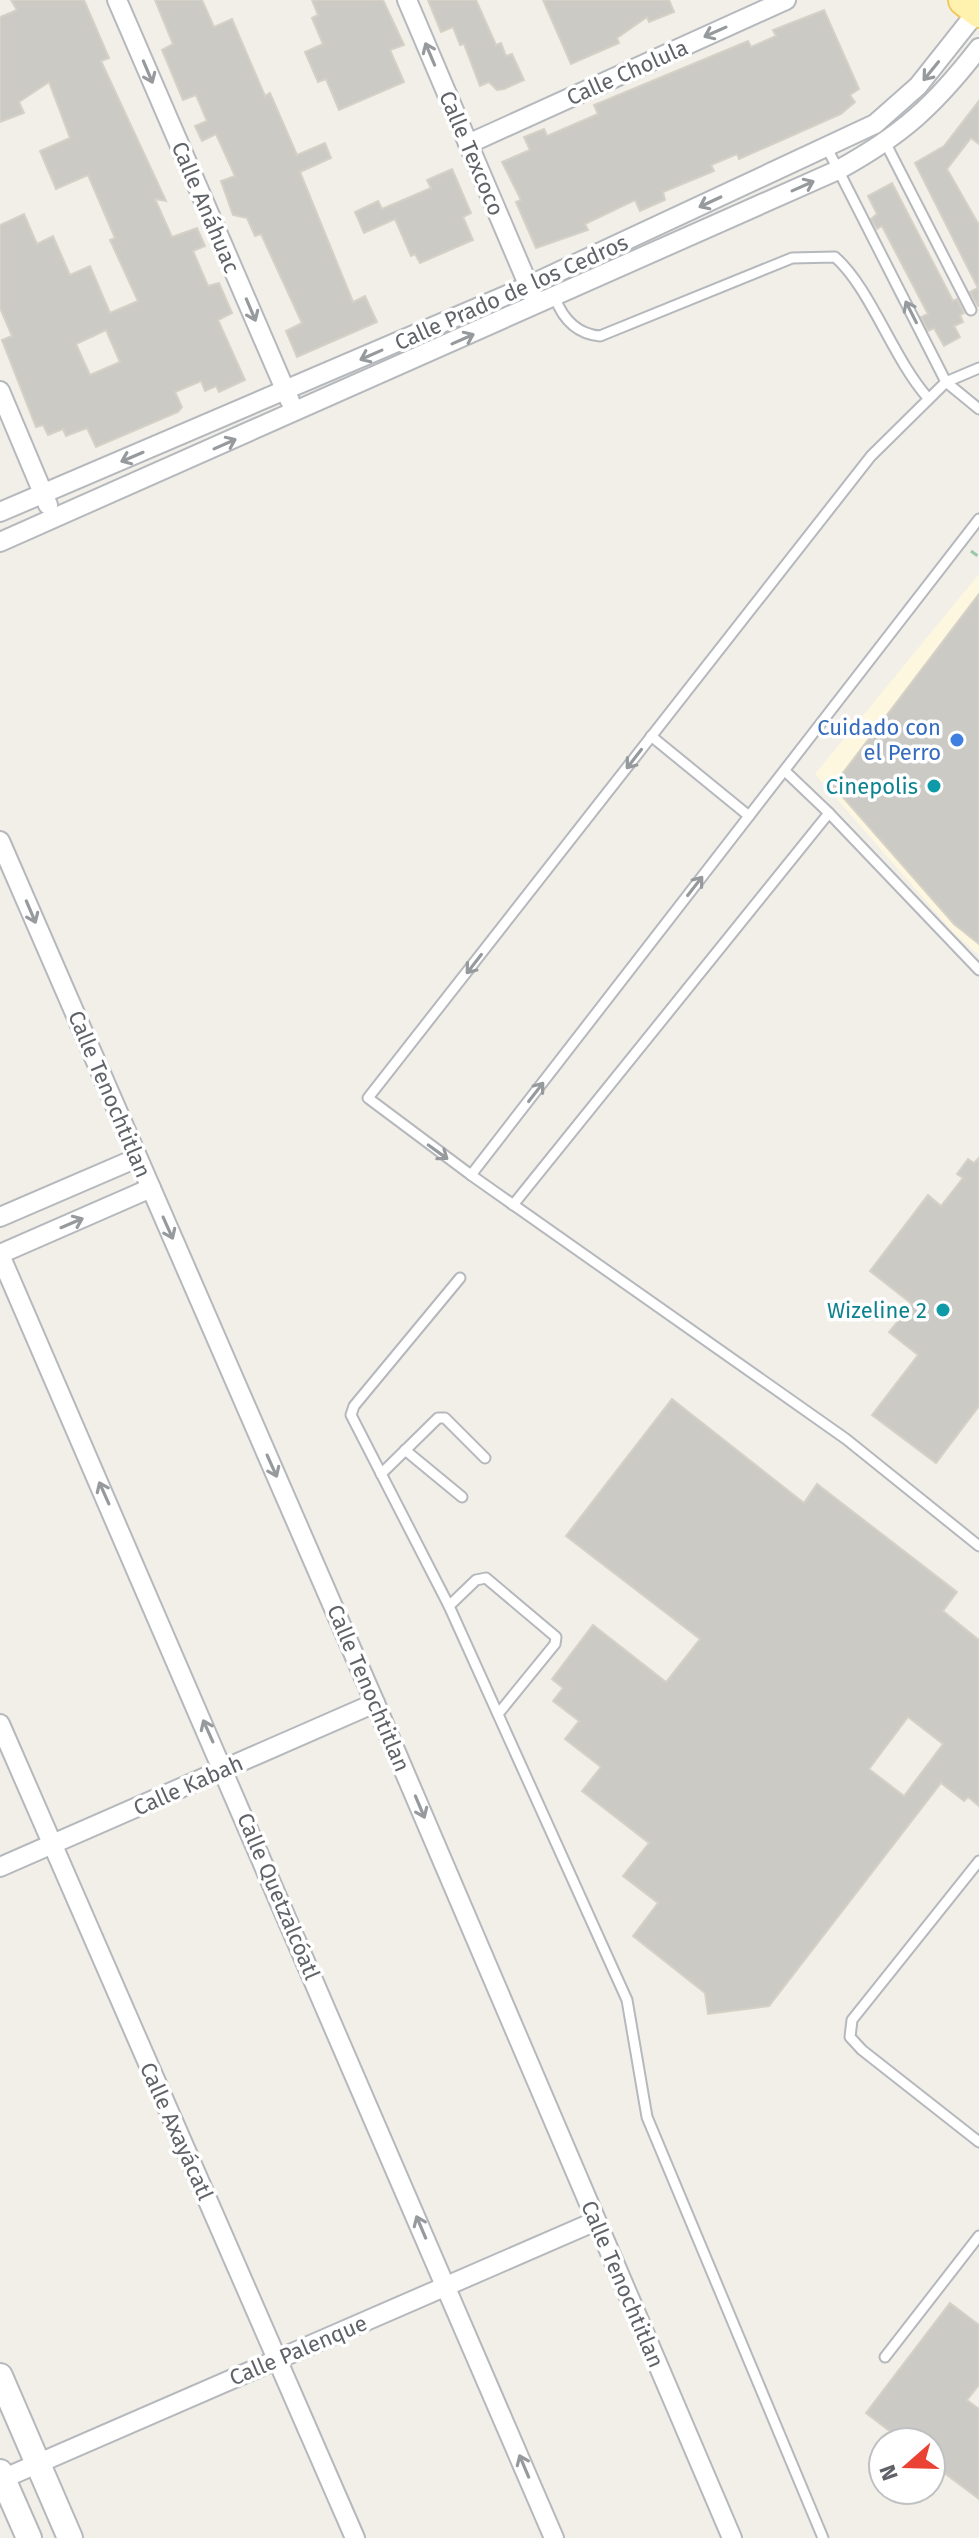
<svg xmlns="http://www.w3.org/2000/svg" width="979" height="2538" viewBox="0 0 979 2538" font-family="'Fira Sans',sans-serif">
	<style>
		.commercial { fill: #fef7e0 }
		.building { fill: #cccac5; stroke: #d6d1c6; stroke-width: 2; fill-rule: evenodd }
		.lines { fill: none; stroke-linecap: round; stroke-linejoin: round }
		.service-casing { stroke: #b5b8bc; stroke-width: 13 }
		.minor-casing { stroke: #b5b8bc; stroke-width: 22 }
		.tertiary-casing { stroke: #b5b8bc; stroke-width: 28 }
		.primary-casing { stroke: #f2c960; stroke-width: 34 }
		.path { stroke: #9cc7a9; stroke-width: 3; stroke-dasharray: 8 4; stroke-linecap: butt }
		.service { stroke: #fff; stroke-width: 9 }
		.minor { stroke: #fff; stroke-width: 18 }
		.tertiary { stroke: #fff; stroke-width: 24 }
		.primary { stroke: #fff2af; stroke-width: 30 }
		.oneway { stroke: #979a9d }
		.shop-dot { fill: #3f7fe0; stroke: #fff; stroke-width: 3 }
		.culture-dot { fill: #0f9aa8; stroke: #fff; stroke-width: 3 }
		.labels { text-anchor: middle; stroke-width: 7; stroke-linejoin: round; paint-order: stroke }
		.street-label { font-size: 22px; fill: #5f6368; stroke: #fff }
		.shop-label { font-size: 22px; fill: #366cbe; stroke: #fff; text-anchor: end }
		.culture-label { font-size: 22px; fill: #0d838f; stroke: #fff; text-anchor: end }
	</style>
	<rect width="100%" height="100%" fill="#f1efe8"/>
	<polygon class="commercial" points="979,574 979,955 954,933 815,774"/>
	<g class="building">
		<path d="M11,0H84L109,58L101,61L166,201L155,199L172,237L197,228L205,246L193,251L208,286L219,283L232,313L218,320L245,380L219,392L216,386L205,391L201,381L175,392L182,407L178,412L96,447L87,428L66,436L63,429L48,435L43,425L36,427L2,340L12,336L0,308V225L24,214L37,244L53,236L70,275L90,266L110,313L138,301L110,240L115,238L88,175L56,189L40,151L70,138L49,82L19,102L24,113L0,122V17L17,10ZM106,330L120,362L90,375L76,344Z"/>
		<polygon points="155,0 202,0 214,27 232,19 265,96 270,93 297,155 325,143 331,158 300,172 353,302 365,296 377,322 297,357 286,331 302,323 261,234 255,236 247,218 233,215 221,181 235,176 216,134 202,141 195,126 207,121 196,95 183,100 162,50 173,44"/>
		<polygon points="312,0 383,0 404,45 390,50 404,82 339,110 326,79 318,82 305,52 323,44 312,18 318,15"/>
		<polygon points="428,0 476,0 496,45 501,43 506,56 512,54 524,80 504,89 497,90 489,82 480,86 464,44 460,45 453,27 441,32"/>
		<polygon points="543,0 669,0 674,12 649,22 647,17 617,38 619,43 571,64"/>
		<polygon points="824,10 859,89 850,95 855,102 841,114 739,159 737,154 711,165 714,171 663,192 665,200 640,211 635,200 585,224 588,230 536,248 516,202 521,200 502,162 530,150 524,137 544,129 547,136 598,114 594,105 748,41 751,47 776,36 773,30"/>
		<polygon points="979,101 979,144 971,138 947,169 979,225 979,306 978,306 970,292 978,288 915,163 944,146"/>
		<polygon points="452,169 471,213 463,217 473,240 420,263 415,254 411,256 395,219 364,233 355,212 378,201 382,209 431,188 427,180"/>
		<polygon points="892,183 953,301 957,299 964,313 960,315 963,322 954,326 960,337 944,346 934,328 928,331 921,317 928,314 882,226 877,229 871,219 877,214 868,196"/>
		<polygon points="979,594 979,944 954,924 833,786"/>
		<polygon points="979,1158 979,1406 936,1463 872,1415 918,1355 889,1332 912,1304 870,1271 928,1195 941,1206 963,1178 957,1174 968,1159 974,1163"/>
		<path d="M672,1399L804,1503L817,1484L957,1592L943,1611L979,1640V1806L968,1797L964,1801L941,1783L769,2006L708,2014L705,1993L633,1936L658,1903L623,1876L649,1843L582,1791L601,1767L565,1739L579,1721L553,1701L563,1688L552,1679L593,1625L666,1682L700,1639L566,1536ZM908,1717L943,1744L904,1796L869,1769Z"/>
		<polygon points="950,2303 979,2325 979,2385 967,2400 979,2409 979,2499 931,2463 931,2442 904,2442 866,2413"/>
	</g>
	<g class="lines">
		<defs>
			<g id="service">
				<polyline points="886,144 971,310"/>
				<polyline points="827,148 946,382 979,409"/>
				<path d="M555,298C563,319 577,334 600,336L792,258L835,257C871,289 892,357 928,398"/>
				<polyline points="979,368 946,382 871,456 368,1098 471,1175 846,1439 979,1546"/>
				<polyline points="651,736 749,816"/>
				<polyline points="785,771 829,813"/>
				<polyline points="471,1175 979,519"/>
				<polyline points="513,1205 829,813 979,970"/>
				<polyline points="460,1278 354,1406 351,1415 449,1606 627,2000 647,2117 823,2538"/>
				<polyline points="405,1450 462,1497"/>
				<polyline points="381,1474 438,1418 445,1418 485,1458"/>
				<polyline points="449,1606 476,1580 486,1578 556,1637 555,1644 498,1714"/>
				<polyline points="979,1861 852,2020 850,2037 862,2050 979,2142"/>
				<polyline points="885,2357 979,2236"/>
			</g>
			<g id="minor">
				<polyline points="117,0 290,401"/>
				<polyline points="407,0 533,296"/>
				<polyline points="468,144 786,0"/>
				<polyline points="0,391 48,505"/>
				<polyline points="0,512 528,286 875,124 918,86 979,9"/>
				<path d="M0,542L838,170C902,135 934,106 979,48"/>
				<polyline points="0,841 375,1703 732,2538"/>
				<polyline points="0,1217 137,1158"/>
				<polyline points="0,1254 151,1188"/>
				<polyline points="0,1255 554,2538"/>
				<polyline points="0,1724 355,2538"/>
				<polyline points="0,1867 375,1703"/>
				<polyline points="0,2480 596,2221"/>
			</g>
			<g id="tertiary">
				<polyline points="0,2376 70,2538"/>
				<polyline points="0,2472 29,2538"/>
			</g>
			<polyline id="primary" points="964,0 979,12"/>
		</defs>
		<use href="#service" class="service-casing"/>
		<use href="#minor" class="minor-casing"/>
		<use href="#tertiary" class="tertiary-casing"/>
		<use href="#primary" class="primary-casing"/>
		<polyline class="path" points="971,551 979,557"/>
		<use href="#service" class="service"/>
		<use href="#minor" class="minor"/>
		<use href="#tertiary" class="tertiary"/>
		<use href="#primary" class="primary"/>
	</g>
	<defs><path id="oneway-shaft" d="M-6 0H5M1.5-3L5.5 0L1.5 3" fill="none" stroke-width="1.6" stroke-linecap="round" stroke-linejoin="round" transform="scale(2)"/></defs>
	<g class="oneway">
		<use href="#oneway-shaft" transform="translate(715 32) rotate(156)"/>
		<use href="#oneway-shaft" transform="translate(430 54) rotate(-113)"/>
		<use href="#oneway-shaft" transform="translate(931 71) rotate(129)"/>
		<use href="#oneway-shaft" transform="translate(148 72) rotate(67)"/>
		<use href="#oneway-shaft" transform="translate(803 186) rotate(-24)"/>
		<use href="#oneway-shaft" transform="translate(710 202) rotate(155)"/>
		<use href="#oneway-shaft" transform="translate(251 310) rotate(67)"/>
		<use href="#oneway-shaft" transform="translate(911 312) rotate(-117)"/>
		<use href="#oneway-shaft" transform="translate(463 339) rotate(-24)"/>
		<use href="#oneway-shaft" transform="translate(371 355) rotate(156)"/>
		<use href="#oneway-shaft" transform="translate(225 444) rotate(-24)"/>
		<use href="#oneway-shaft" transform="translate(132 457) rotate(157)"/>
		<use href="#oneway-shaft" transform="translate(634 759) rotate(128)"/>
		<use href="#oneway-shaft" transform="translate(695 886) rotate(-52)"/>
		<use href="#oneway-shaft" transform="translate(31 912) rotate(67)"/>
		<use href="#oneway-shaft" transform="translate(474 964) rotate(128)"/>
		<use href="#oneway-shaft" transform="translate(536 1092) rotate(-52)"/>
		<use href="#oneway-shaft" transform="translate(438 1152) rotate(36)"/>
		<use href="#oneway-shaft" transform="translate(72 1223) rotate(-23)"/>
		<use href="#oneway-shaft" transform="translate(168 1228) rotate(66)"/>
		<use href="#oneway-shaft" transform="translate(272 1466) rotate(66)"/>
		<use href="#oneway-shaft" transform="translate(104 1493) rotate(-114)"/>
		<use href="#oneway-shaft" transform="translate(208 1731) rotate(-114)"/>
		<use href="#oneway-shaft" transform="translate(420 1807) rotate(67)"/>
		<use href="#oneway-shaft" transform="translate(421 2227) rotate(-113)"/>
		<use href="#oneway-shaft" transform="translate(524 2466) rotate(-113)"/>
	</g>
	<circle class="shop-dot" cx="957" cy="740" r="8"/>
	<g class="culture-dot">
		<circle cx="934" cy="786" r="8"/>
		<circle cx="943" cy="1310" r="8"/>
	</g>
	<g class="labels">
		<g class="street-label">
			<text transform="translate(627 72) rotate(-24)" y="8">Calle Cholula</text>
			<text transform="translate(472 153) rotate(67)" y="8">Calle Texcoco</text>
			<text transform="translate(206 207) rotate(67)" y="8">Calle Anáhuac</text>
			<text transform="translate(511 292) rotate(-24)" y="8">Calle Prado de los Cedros</text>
			<text transform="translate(110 1094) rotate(67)" y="8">Calle Tenochtitlan</text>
			<text transform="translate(369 1688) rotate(67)" y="8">Calle Tenochtitlan</text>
			<text transform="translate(188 1785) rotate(-24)" y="8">Calle Kabah</text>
			<text transform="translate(279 1896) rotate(67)" y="8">Calle Quetzalcóatl</text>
			<text transform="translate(177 2131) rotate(66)" y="8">Calle Axayácatl</text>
			<text transform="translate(623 2284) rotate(67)" y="8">Calle Tenochtitlan</text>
			<text transform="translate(298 2350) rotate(-23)" y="8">Calle Palenque</text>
		</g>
		<g class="shop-label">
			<text x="941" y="735">Cuidado con<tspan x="941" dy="25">el Perro</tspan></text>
		</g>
		<g class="culture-label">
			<text x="918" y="794">Cinepolis</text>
			<text x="927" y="1318">Wizeline 2</text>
		</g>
	</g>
	<g transform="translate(907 2466) rotate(250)"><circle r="38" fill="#ffffff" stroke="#bfc1c3" stroke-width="2"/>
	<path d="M0-6L14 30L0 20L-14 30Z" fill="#ea4335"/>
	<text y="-12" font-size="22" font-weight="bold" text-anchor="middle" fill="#5f6368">N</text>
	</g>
</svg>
